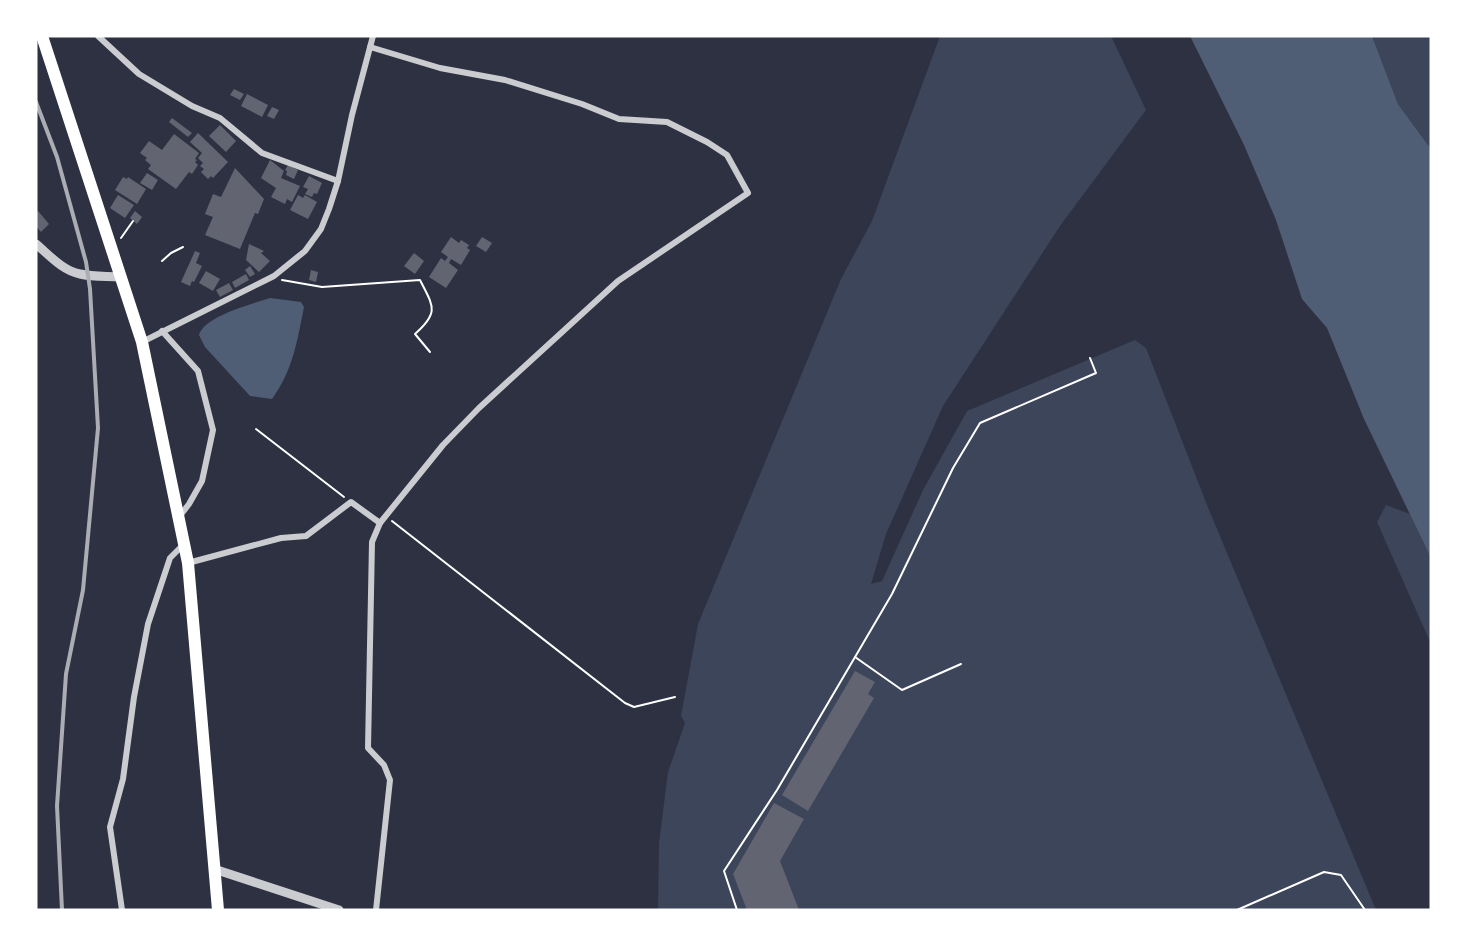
<svg xmlns="http://www.w3.org/2000/svg" width="1467" height="946" viewBox="0 0 1467 946" font-family="Georgia,serif">
	<style>
		.green { fill: #3c4559 }
		.water { fill: #4f5d75 }
		.building { fill: #626471 }
		.lines { fill: none; stroke-linecap: round; stroke-linejoin: round }
		.path { stroke: #fff; stroke-width: 2 }
		.minor { stroke: #caccd0; stroke-width: 6 }
		.tertiary { stroke: #caccd0; stroke-width: 9 }
		.trunk { stroke: #fff; stroke-width: 12 }
		.rail { stroke: #abadb3; stroke-width: 4 }
	</style>
	<rect width="100%" height="100%" fill="#2d3142"/>
	<g class="green">
		<polygon points="940,36 1111,36 1146,110 1060,226 943,406 886,534 871,584 882,581 923,490 967,411 1135,340 1146,348 1207,505 1376,910 658,910 659,843 668,772 685,723 681,716 698,624 841,279 872,221"/>
		<polygon points="1372,36 1431,36 1431,149 1398,104"/>
		<polygon points="1386,505 1410,514 1431,558 1431,644 1377,522"/>
	</g>
	<g class="water">
		<polygon points="1190,36 1372,36 1398,104 1431,149 1431,558 1364,419 1327,328 1302,299 1276,220 1244,145"/>
		<path d="M270,298L301,302L304,307C297,342 293,370 272,399L250,396L205,347L199,335C204,316 252,304 270,298Z"/>
	</g>
	<g class="building">
		<polygon points="234,89 244,94 240,100 230,95"/>
		<polygon points="247,94 268,105 262,117 241,106"/>
		<polygon points="272,107 279,110 274,119 267,116"/>
		<polygon points="172,118 192,133 188,137 169,122"/>
		<polygon points="220,125 236,141 226,152 209,136"/>
		<polygon points="198,133 228,162 213,178 211,176 208,179 201,172 204,169 200,166 203,163 198,158 202,153 190,142"/>
		<polygon points="174,134 199,153 195,159 197,160 195,162 198,165 192,174 189,172 176,189 148,169 151,165 145,160 147,158 140,153 149,141 162,150"/>
		<polygon points="270,160 284,171 281,178 300,186 292,202 287,199 285,204 271,197 276,188 261,178"/>
		<polygon points="288,165 298,170 294,179 286,175 287,171 285,170"/>
		<polygon points="235,168 264,199 258,214 255,213 240,249 205,235 213,217 205,214 213,194 221,197"/>
		<polygon points="147,173 158,180 152,190 140,183"/>
		<polygon points="309,176 322,183 317,194 314,193 312,197 305,194 308,189 303,187"/>
		<polygon points="123,177 127,179 128,177 146,189 137,204 115,190"/>
		<polygon points="118,195 134,205 125,218 110,208"/>
		<polygon points="298,195 303,198 305,195 317,202 308,219 290,210"/>
		<polygon points="38,211 49,224 41,232 36,226 36,213"/>
		<polygon points="135,211 142,217 137,224 130,218"/>
		<polygon points="451,237 459,243 461,240 469,245 467,248 470,250 461,265 451,259 449,263 458,270 446,288 429,277 441,258 445,261 448,257 441,252"/>
		<polygon points="482,237 492,243 486,252 476,246"/>
		<polygon points="249,244 264,251 261,253 270,261 259,272 246,260"/>
		<polygon points="195,251 200,253 196,263 202,266 194,282 192,281 190,286 181,282"/>
		<polygon points="414,253 424,261 415,274 404,266"/>
		<polygon points="250,266 255,274 250,277 245,270"/>
		<polygon points="311,270 318,272 316,282 309,280"/>
		<polygon points="206,271 220,279 213,291 199,283"/>
		<polygon points="246,274 249,280 235,288 232,282"/>
		<polygon points="229,283 233,290 220,297 216,290"/>
		<polygon points="855,671 875,682 868,694 874,698 808,811 782,795"/>
		<polygon points="774,803 804,819 780,861 799,910 747,910 733,874"/>
	</g>
	<g class="lines">
		<g class="path">
			<polyline points="121,238 133,221"/>
			<polyline points="162,261 171,253 183,247"/>
			<path d="M282,280L322,287L420,280C433,306 440,312 415,334L430,352"/>
			<polyline points="256,429 344,497"/>
			<polyline points="392,521 625,703 634,707 675,697"/>
			<polyline points="855,657 902,690 961,664"/>
			<polyline points="737,910 724,871 777,790 892,594 953,468 980,423 1096,373 1090,358"/>
			<polyline points="1237,910 1324,872 1341,875 1365,910"/>
		</g>
		<g class="minor">
			<polyline points="98,36 139,74 192,106 220,118 262,153 338,181"/>
			<polyline points="370,47 440,68 505,80 582,104 619,119 667,122 707,142 727,155 748,193 618,281 479,408 443,445 380,523 372,542 368,748 384,765 390,780 376,910"/>
			<polyline points="162,331 198,371 213,430 202,481 189,504 179,517"/>
			<polyline points="142,342 274,276 305,251 321,229 329,209 338,181 352,115 373,36"/>
			<polyline points="188,563 281,538 306,536 351,502 380,523"/>
			<polyline points="122,910 110,827 123,779 134,697 148,624 170,558 183,545"/>
		</g>
		<g class="tertiary">
			<path d="M36,244C49,255 63,271 80,274C93,277 107,276 120,277"/>
			<polyline points="214,869 339,910"/>
		</g>
		<polyline class="trunk" points="42,36 142,342 188,563 218,910"/>
		<polyline class="rail" points="36,102 57,157 86,262 90,289 98,428 83,590 66,674 57,806 62,910"/>
	</g>
	<rect width="1467" height="946" fill="none" stroke="#ffffff" stroke-width="75"/>
</svg>
